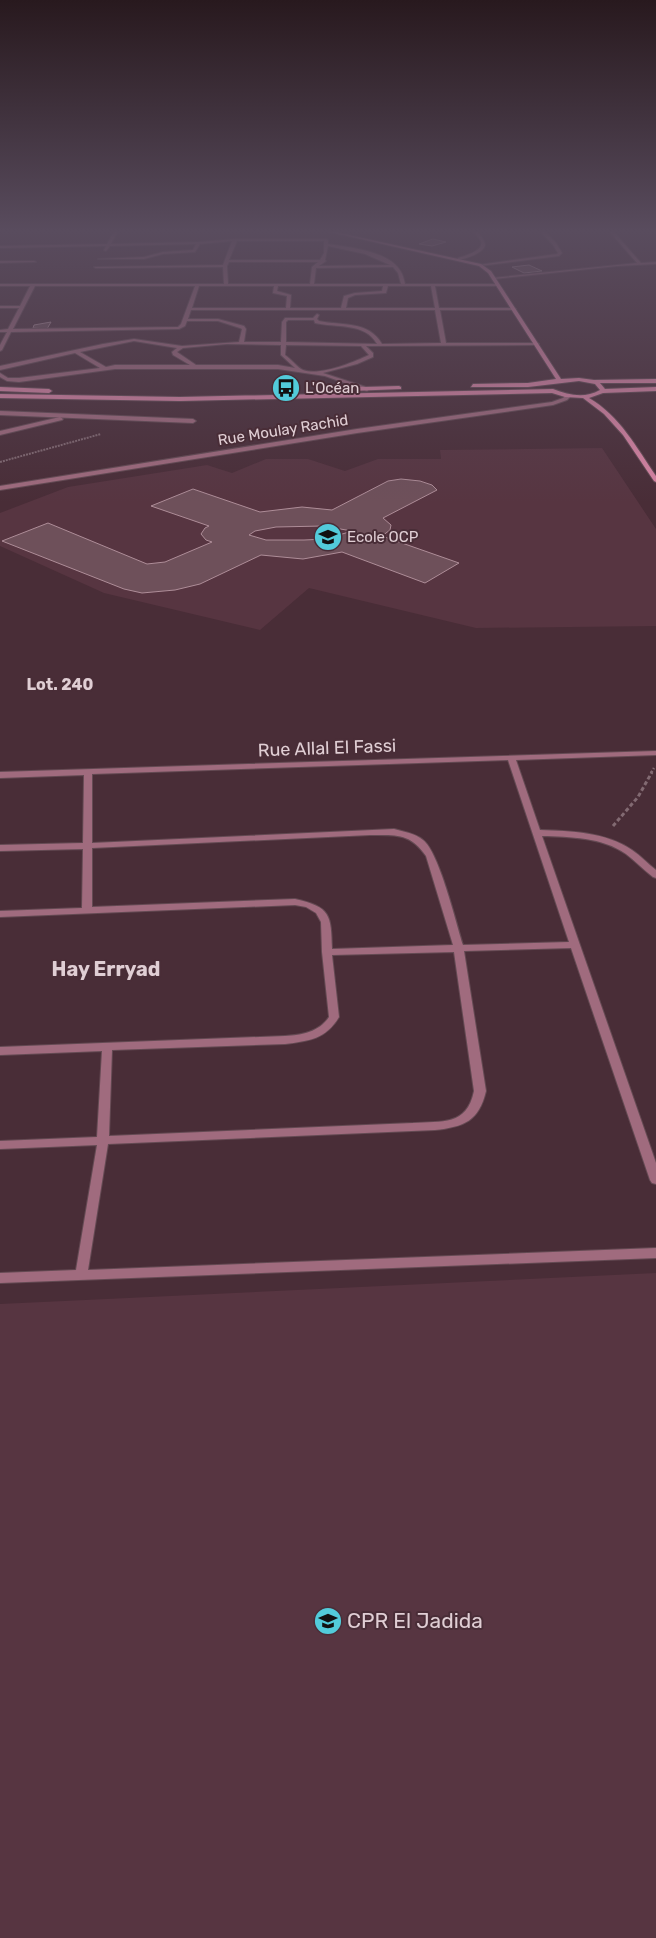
<svg xmlns="http://www.w3.org/2000/svg" width="656" height="1938" viewBox="0 0 656 1938" font-family="Rubik,sans-serif">
	<style>
		.built { fill: #573541 }
		.building { fill: #6e505a; stroke: #ae8d98; fill-rule: evenodd }
		.lines { fill: none; stroke-linecap: round; stroke-linejoin: round }
		.street-casing { stroke: #644a53; stroke-width: 2 }
		.secondary-casing { stroke: #644a53; stroke-width: 2 }
		.path-far2 { stroke: #826a72; stroke-width: 2; stroke-dasharray: 2 1; stroke-linecap: butt }
		.path-far1 { stroke: #826a72; stroke-width: 2.5; stroke-dasharray: 2.5 2; stroke-linecap: butt }
		.path { stroke: #826a72; stroke-width: 3; stroke-dasharray: 4 2.5; stroke-linecap: butt }
		.street { fill: #a06b7e; fill-rule: evenodd }
		.secondary { fill: #db86a6; fill-rule: evenodd }
		.labels { text-anchor: middle; stroke-width: 4; stroke-linejoin: round; paint-order: stroke }
		.far-poi-label { font-size: 15px; fill: #e0ced4; stroke: #492d37; text-anchor: start }
		.far-street-label { font-size: 15px; fill: #e0ced4; stroke: #492d37 }
		.far-quarter-label { font-size: 16px; font-weight: bold; fill: #e0ced4; stroke: #492d37 }
		.street-label { font-size: 18px; fill: #e0ced4; stroke: #492d37 }
		.quarter-label { font-size: 20px; font-weight: bold; fill: #e0ced4; stroke: #492d37 }
		.near-poi-label { font-size: 21px; fill: #e0ced4; stroke: #492d37; text-anchor: start }
	</style>
	<rect width="100%" height="100%" fill="#492d37"/>
	<g class="built">
		<polygon points="602,448 656,529 656,626 476,628 309,588 260,630 104,593 0,546 0,513 68,487 207,465 232,473 266,459 308,459 345,471 378,459 441,459 440,450"/>
		<polygon points="656,1273 656,1938 0,1938 0,1304"/>
	</g>
	<g class="building">
		<polygon points="433,239 446,242 432,246 419,244"/>
		<polygon points="529,265 542,271 524,273 512,267"/>
		<polygon points="51,322 47,329 33,328 34,325"/>
		<path d="M401,479L420,481L432,485L437,490L383,518L391,525L390,530L382,536L459,563L425,583L342,552L303,559L261,555L200,584L175,590L142,593L124,589L2,541L48,523L147,564L165,562L212,542L206,540L201,534L205,528L209,526L151,506L193,489L260,512L302,507L332,510L388,481ZM323,526L352,531L326,539L304,540H266L249,535L255,531L276,527Z"/>
	</g>
	<g class="lines">
		<defs>
			<g id="street">
				<path d="M114,231H118L111,244L199,242L235,239H326L328,240V244C349,247 390,251 401,272C403,275 404,280 405,284H499L497,286H435L439,308H514L516,309L514,310H440L446,343H537L539,344L537,345L366,346L373,353V357L357,364L323,373L369,388L370,389L367,391L325,376L278,369H115L19,382L7,381L0,377V373L8,378H19L100,368L75,353L0,370V366L103,344L134,339L182,346L239,342L242,329L240,328L218,321H187L185,326L179,329L11,332L2,350L0,351V345L7,332H0V330L8,329L19,308H0V306H20L30,286H0V284H224L223,267L96,268L94,267L223,265L232,241L200,244L195,252L163,254L144,259H98L144,257L163,252L193,250L196,244L110,246L106,251L104,250L106,246L0,248V246L107,244ZM237,241H324V253L320,260H229ZM328,246L365,254L390,265L319,266L326,261L325,260ZM229,262H318L312,267L310,284H228L227,266ZM393,267L398,273L401,284H314L316,268ZM35,286H195L181,324L178,327L13,329ZM199,286H274L273,293L287,296L286,308H192ZM278,286H383L382,291L355,293L344,296L341,308H290L291,295L277,291ZM388,286H431L435,308H346L348,298L355,295L386,293ZM191,310H435L441,343L382,344C368,320 342,326 319,321L317,319L319,315L317,314L313,318H285L282,322L281,342H244L246,329L244,326L218,319H188ZM288,320H314L315,323C336,328 365,322 377,344L286,342V322ZM134,341L177,348L172,352L173,355L190,365H115L106,367L80,352ZM227,344L281,345V355L295,368L278,365H196L177,352L183,348ZM286,345L361,346L369,355C352,363 320,376 303,370C298,368 291,359 285,355Z"/>
				<path d="M473,231H477C479,234 485,240 485,245C484,253 465,259 458,260V258C464,256 484,251 481,242C480,238 475,234 473,231Z"/>
				<polygon points="540,231 544,231 556,243 562,253 559,256 480,266 478,265 557,254 558,253 553,245"/>
				<polygon points="609,231 613,231 641,263 656,262 656,264 617,266 494,279 492,278 637,263"/>
				<polygon points="0,261 34,261 36,262 0,263"/>
				<polygon points="566,395 571,396 567,400 553,405 357,433 0,490 0,486 357,429 552,402 563,398"/>
				<polygon points="0,411 193,419 196,421 193,423 0,415"/>
				<polygon points="60,417 63,419 62,420 0,435 0,431"/>
				<path d="M656,751V755L516,760L540,830C571,831 606,832 632,850C641,856 648,864 656,870V878L653,877C644,870 635,861 626,854C602,837 570,837 542,836L656,1163V1184L652,1183L650,1180L571,948L464,951L486,1091C479,1121 464,1127 435,1130L108,1144L88,1270L656,1248V1258L0,1283V1273L76,1270L97,1145L0,1149V1141L97,1137L102,1051L0,1055V1047L285,1036C302,1035 319,1032 329,1017L322,952L321,922L316,913L306,907L295,905L0,917V911L82,908L83,849L0,851V845L83,843L84,775L0,778V772ZM508,760L569,942L463,945C456,923 439,852 423,840C415,833 404,832 394,829L92,843V774ZM370,835C397,835 410,833 426,856L453,945L332,949C331,915 331,907 295,899L92,907V848ZM454,952L474,1091C467,1126 442,1121 413,1123L109,1136L112,1050L285,1044C309,1041 326,1039 339,1017L332,955Z"/>
			</g>
			<g id="secondary">
				<path d="M325,231H331L481,264L491,271L561,379L579,378L594,380L656,379V383H600L605,389L656,387V391L603,393L589,398C620,416 636,447 656,476V482L654,481L623,435L604,414L583,398L565,397L552,393L180,401L0,398V394L180,397L553,389C569,395 584,399 600,390L595,384L579,381L528,387H471L473,384L528,383L556,379L488,273L479,266Z"/>
				<polygon points="399,386 401,387 401,389 326,392 323,390 326,388"/>
				<polygon points="0,387 49,389 52,391 49,393 0,391"/>
			</g>
		</defs>
		<use href="#street" class="street-casing"/>
		<use href="#secondary" class="secondary-casing"/>
		<polyline class="path-far2" points="0,462 101,434"/>
		<polyline class="path-far1" points="651,773 654,768"/>
		<polyline class="path" points="613,826 638,797 652,772"/>
		<use href="#street" class="street"/>
		<use href="#secondary" class="secondary"/>
	</g>
	<linearGradient id="sky" x2="0" y2="1"><stop stop-color="#28191e"/><stop offset="0.46" stop-color="#594c5e"/><stop offset="1" stop-color="#594c5e" stop-opacity="0"/></linearGradient>
	<rect width="656" height="502" fill="url(#sky)"/>
	<defs>
		<symbol id="bus-disc" viewBox="-11 -11 22 22"><circle r="9.5" fill="#52cbda" stroke="#492d37"/><path d="M-5-6H5V4H4V6H2V4H-2V6H-4V4H-5ZM-3.5-4V0h7V-4ZM-3.5 1.2v1.5H-2V1.2ZM2 1.2v1.5H3.5V1.2Z" fill="#111"/></symbol>
		<symbol id="school-disc" viewBox="-11 -11 22 22"><circle r="9.5" fill="#52cbda" stroke="#492d37"/><path d="M0-5L7-2L0 1L-7-2ZM-4 1L0 2.5L4 1V4Q0 6-4 4Z" fill="#111"/></symbol>
	</defs>
	<g fill-rule="evenodd">
		<use href="#bus-disc" x="270" y="372" width="32" height="32"/>
		<use href="#school-disc" x="312" y="521" width="32" height="32"/>
		<use href="#school-disc" x="312" y="1605" width="32" height="32"/>
	</g>
	<g class="labels">
		<g class="far-poi-label">
			<text x="305" y="393">L'Océan</text>
			<text x="347" y="542">Ecole OCP</text>
		</g>
		<g class="far-street-label">
			<text transform="translate(283 430) rotate(-9)" y="5">Rue Moulay Rachid</text>
		</g>
		<g class="far-quarter-label">
			<text x="60" y="690">Lot. 240</text>
		</g>
		<g class="street-label">
			<text transform="translate(327 748) rotate(-2)" y="6">Rue Allal El Fassi</text>
		</g>
		<g class="quarter-label">
			<text x="106" y="976">Hay Erryad</text>
		</g>
		<g class="near-poi-label">
			<text x="347" y="1628">CPR El Jadida</text>
		</g>
	</g>
</svg>
